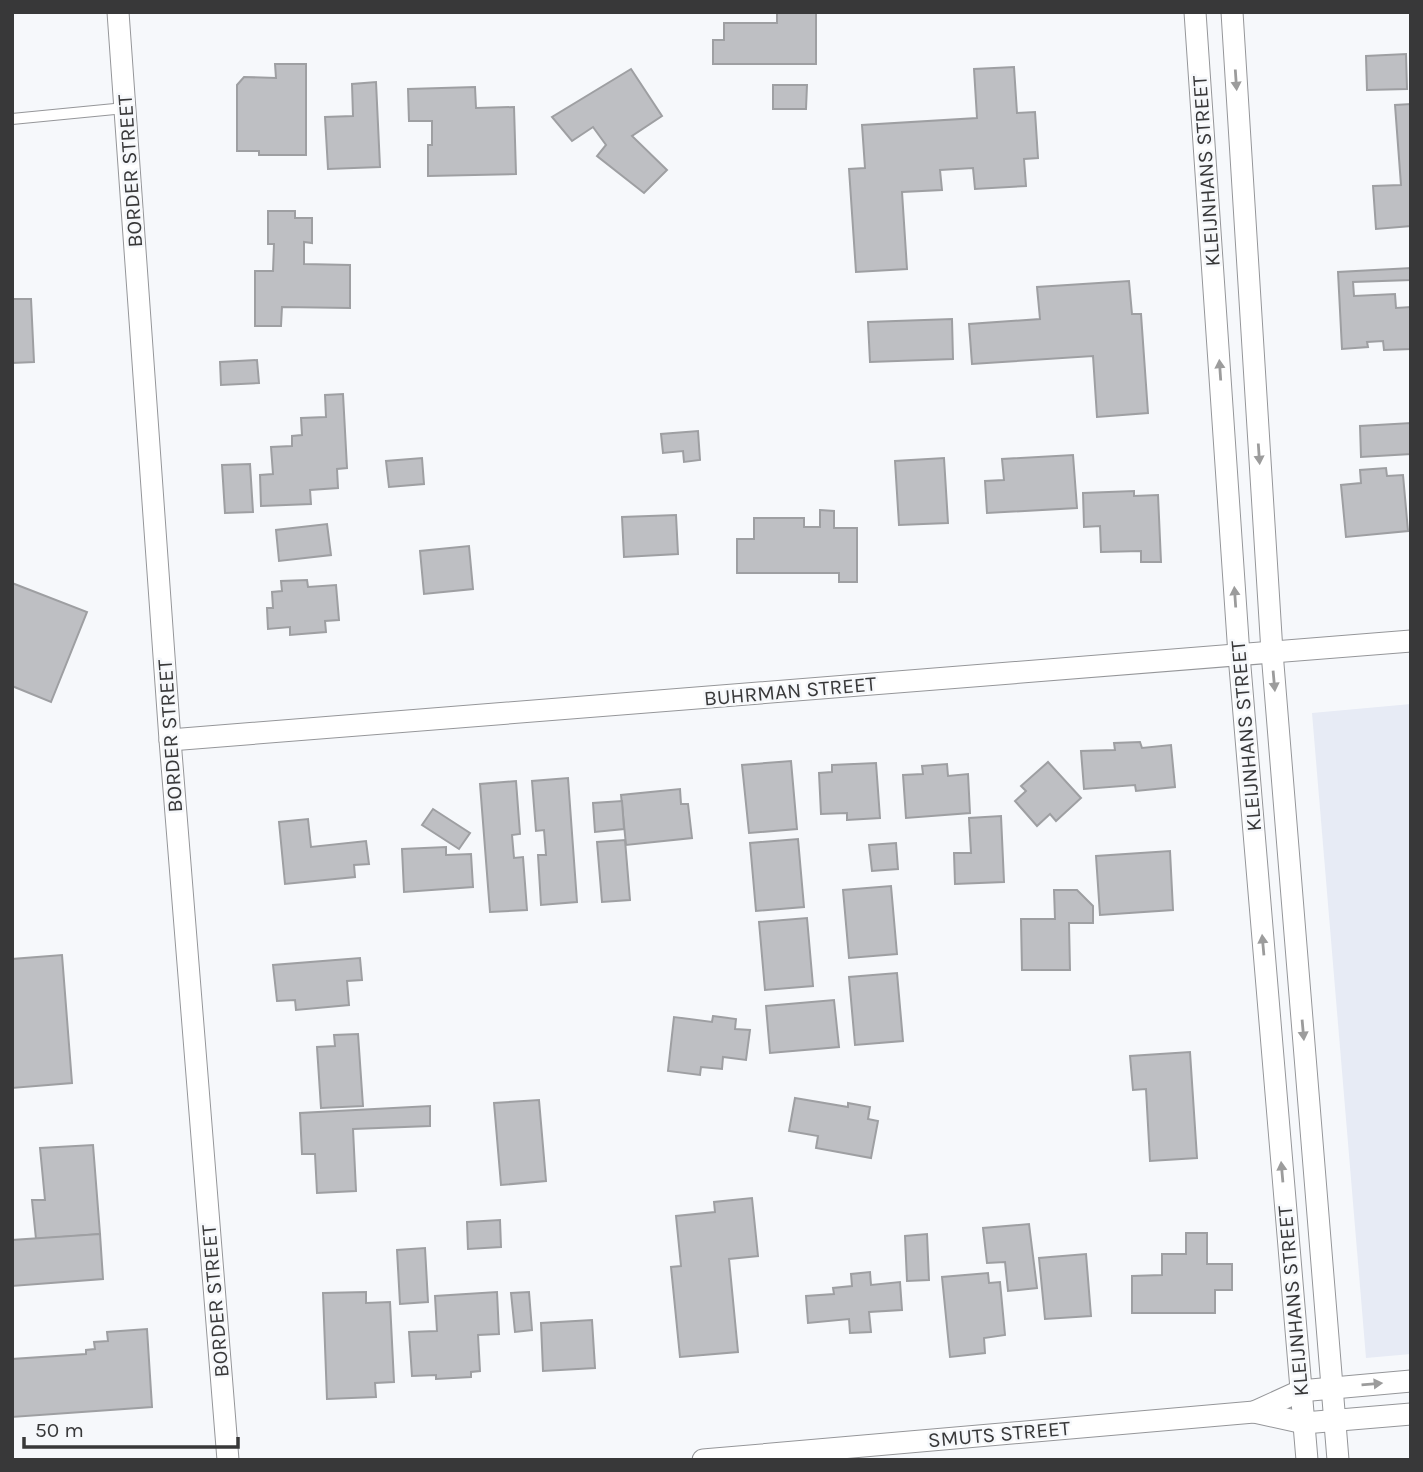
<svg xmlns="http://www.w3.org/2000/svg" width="1423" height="1472" viewBox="0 0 1423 1472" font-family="Karla,sans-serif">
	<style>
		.built { fill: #e7ebf5 }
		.building { fill: #bebfc3; stroke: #9e9fa2; stroke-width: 2 }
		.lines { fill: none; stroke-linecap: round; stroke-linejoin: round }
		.service-casing { stroke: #959699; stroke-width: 12 }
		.minor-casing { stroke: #959699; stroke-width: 23 }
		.service { stroke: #fff; stroke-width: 10 }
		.minor { stroke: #fff; stroke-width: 21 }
		.oneway { fill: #9c9c9c }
		.labels { text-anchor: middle; stroke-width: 5; stroke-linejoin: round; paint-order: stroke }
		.street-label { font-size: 21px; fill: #383839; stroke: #f6f8fb }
	</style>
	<rect width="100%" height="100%" fill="#f6f8fb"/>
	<polygon class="built" points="1411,704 1411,1354 1366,1358 1312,713"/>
	<g class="building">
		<polygon points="777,12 816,12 816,64 713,64 713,40 724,40 724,23 777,23"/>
		<polygon points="1406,54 1407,89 1367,90 1366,56"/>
		<polygon points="275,64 306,64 306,155 259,155 259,151 237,151 237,85 244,77 276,78"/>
		<polygon points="1014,67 1017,113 1035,112 1038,158 1024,159 1026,186 975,189 973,168 940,170 942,190 902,192 907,269 856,272 849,169 865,168 862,125 977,118 974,69"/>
		<polygon points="631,69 662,116 632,136 667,170 644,193 597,156 606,145 593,127 572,141 552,117"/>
		<polygon points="376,82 380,167 328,169 325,117 353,116 352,84"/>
		<polygon points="773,85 807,85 806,109 773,109"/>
		<polygon points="475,87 476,108 514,107 516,174 428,176 428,145 432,145 432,121 409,121 408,89"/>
		<polygon points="1411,104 1411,226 1376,229 1373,186 1401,185 1395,105"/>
		<polygon points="268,211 295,211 295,218 312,218 312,243 304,242 304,264 350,265 350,308 282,307 281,326 255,326 255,271 273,271 274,244 268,244"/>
		<polygon points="1411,268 1411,280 1353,282 1354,296 1395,294 1396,308 1411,307 1411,349 1384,350 1383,341 1367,342 1368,347 1342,349 1338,272"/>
		<polygon points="1129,281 1132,314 1141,314 1148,413 1097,417 1093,356 972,364 969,324 1040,319 1037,287"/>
		<polygon points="12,299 31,299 34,362 12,363"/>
		<polygon points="952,319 953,359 870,362 868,322"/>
		<polygon points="257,360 259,383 221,385 220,362"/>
		<polygon points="343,394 347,468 337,469 338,488 310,490 311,504 261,506 260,475 273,474 271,447 292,446 292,436 302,435 301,418 326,417 325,395"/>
		<polygon points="1411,423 1411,454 1361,457 1360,426"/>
		<polygon points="698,431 700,460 684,462 683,451 663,453 661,434"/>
		<polygon points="1073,455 1077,508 987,513 985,481 1004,480 1002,459"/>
		<polygon points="422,458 424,484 389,487 386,461"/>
		<polygon points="944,458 948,523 899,525 895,461"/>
		<polygon points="250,464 253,512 225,513 222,465"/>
		<polygon points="1386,468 1387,476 1403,475 1408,531 1346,537 1341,485 1361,483 1360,470"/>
		<polygon points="1134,491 1134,496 1158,495 1161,562 1141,562 1141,551 1101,552 1100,526 1084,527 1083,493"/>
		<polygon points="820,510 834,511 834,528 857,528 857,582 839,582 839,573 737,573 737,539 754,539 754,518 804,518 804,527 820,527"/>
		<polygon points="676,515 678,554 624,557 622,517"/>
		<polygon points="327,524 331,555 279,561 276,530"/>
		<polygon points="469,546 473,589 424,594 420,551"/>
		<polygon points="307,580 308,587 336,585 339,620 325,621 326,632 290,635 290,627 268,629 267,608 273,608 272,592 282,591 281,581"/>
		<polygon points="12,583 87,612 51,702 12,686"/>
		<polygon points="1140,742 1142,748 1171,745 1175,787 1136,791 1135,785 1084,789 1081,751 1115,750 1114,743"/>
		<polygon points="791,761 797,829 749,833 742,765"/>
		<polygon points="1048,762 1081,798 1056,821 1050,814 1037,826 1015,801 1026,791 1021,786"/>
		<polygon points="876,763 880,818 847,820 847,813 821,814 819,773 832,772 832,765"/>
		<polygon points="947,764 948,776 968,774 970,813 906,818 903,775 923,774 922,766"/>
		<polygon points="568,778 577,902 541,905 538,855 546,855 544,830 536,831 532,781"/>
		<polygon points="516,781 520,834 512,835 514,858 523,857 527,910 490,912 480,784"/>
		<polygon points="680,789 681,804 688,804 692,838 626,845 621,795"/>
		<polygon points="622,801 624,829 595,832 593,803"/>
		<polygon points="433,809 470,833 459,849 422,825"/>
		<polygon points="1001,816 1004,882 955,884 954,853 971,853 969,818"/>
		<polygon points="308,819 311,847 366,841 369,864 354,865 355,877 285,884 279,822"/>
		<polygon points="798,839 804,907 756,911 750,843"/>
		<polygon points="625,840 630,900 602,902 597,842"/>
		<polygon points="896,843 898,869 872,871 869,845"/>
		<polygon points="446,847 446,855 471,854 473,887 404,892 402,849"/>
		<polygon points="1170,851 1173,910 1100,915 1096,856"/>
		<polygon points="891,886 897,954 849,958 843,890"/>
		<polygon points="1054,890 1077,890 1093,906 1093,923 1069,923 1070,970 1022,970 1021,919 1055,919"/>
		<polygon points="807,918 813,986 765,990 759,922"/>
		<polygon points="62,955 72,1083 12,1088 12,959"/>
		<polygon points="360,958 362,980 347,981 349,1005 296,1010 295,1000 277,1001 273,965"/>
		<polygon points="897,973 903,1041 855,1045 849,977"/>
		<polygon points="834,1000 839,1047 770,1053 766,1006"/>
		<polygon points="713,1016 736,1019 735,1029 750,1030 746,1060 723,1057 722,1069 701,1067 700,1075 668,1071 674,1017 712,1022"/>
		<polygon points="358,1034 363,1106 321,1108 317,1047 335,1046 334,1035"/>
		<polygon points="1190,1052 1197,1158 1150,1161 1146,1089 1133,1090 1130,1056"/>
		<polygon points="795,1098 848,1107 848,1103 870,1107 868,1119 878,1121 871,1158 816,1148 818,1136 789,1131"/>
		<polygon points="539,1100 546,1181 501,1185 494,1103"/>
		<polygon points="430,1106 430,1126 353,1129 356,1191 317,1193 315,1154 302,1154 300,1113"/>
		<polygon points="93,1145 100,1234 36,1239 32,1200 45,1200 40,1148"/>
		<polygon points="752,1198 758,1256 729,1259 738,1352 680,1357 671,1267 681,1266 676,1216 715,1212 714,1202"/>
		<polygon points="500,1220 501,1247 468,1249 467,1222"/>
		<polygon points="1029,1224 1037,1288 1008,1291 1005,1262 987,1263 983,1228"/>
		<polygon points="1186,1233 1207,1233 1207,1264 1232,1264 1232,1290 1215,1290 1215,1313 1132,1313 1132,1276 1162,1275 1162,1254 1186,1254"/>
		<polygon points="100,1234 103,1279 12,1286 12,1240"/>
		<polygon points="927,1234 929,1280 907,1281 905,1236"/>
		<polygon points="425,1248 428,1302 400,1304 397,1250"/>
		<polygon points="1086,1254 1091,1316 1045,1319 1039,1258"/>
		<polygon points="870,1272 871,1285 900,1282 902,1310 869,1312 871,1332 850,1333 849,1319 808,1323 806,1296 834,1294 833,1288 852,1286 851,1274"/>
		<polygon points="988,1273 989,1283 1000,1282 1005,1335 984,1338 985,1353 950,1357 942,1277"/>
		<polygon points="366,1292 366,1303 390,1302 394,1382 375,1383 376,1397 327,1399 323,1293"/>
		<polygon points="497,1292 499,1334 478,1335 480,1371 471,1372 471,1377 436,1379 436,1375 412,1376 409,1332 437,1331 435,1296"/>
		<polygon points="529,1292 532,1330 515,1332 511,1293"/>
		<polygon points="592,1320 595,1368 543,1371 541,1323"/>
		<polygon points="147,1329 152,1407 12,1417 12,1359 86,1354 86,1350 95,1349 94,1342 108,1341 107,1332"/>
	</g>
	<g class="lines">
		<defs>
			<polyline id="service" points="12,119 125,108"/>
			<g id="minor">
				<polyline points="118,12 170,740 228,1460"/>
				<polyline points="1195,12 1239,655 1307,1460"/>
				<polyline points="1232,12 1272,652 1338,1460"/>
				<polyline points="170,740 1411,641"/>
				<polyline points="1254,1412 1300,1391 1411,1381"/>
				<polyline points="703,1460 1254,1412 1304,1423 1411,1414"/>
			</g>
		</defs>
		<use href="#service" class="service-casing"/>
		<use href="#minor" class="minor-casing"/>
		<use href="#service" class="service"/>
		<use href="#minor" class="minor"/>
	</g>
	<defs><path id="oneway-solid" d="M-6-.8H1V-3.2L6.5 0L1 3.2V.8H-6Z" transform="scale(1.75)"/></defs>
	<g class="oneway">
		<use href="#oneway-solid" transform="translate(1236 80) rotate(86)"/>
		<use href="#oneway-solid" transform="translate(1220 370) rotate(-94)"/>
		<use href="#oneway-solid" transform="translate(1259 454) rotate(86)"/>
		<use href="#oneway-solid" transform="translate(1235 597) rotate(-94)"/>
		<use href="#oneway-solid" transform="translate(1274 681) rotate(85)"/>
		<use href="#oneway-solid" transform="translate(1263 945) rotate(-95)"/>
		<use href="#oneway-solid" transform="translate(1303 1030) rotate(85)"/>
		<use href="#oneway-solid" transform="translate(1282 1172) rotate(-95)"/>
		<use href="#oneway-solid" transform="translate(1372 1384) rotate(-5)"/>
	</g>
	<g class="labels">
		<g class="street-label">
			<text transform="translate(130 171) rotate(-94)" y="7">BORDER STREET</text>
			<text transform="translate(1206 171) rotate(-94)" y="7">KLEIJNHANS STREET</text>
			<text transform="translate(790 691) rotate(-5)" y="7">BUHRMAN STREET</text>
			<text transform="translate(170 736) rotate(-94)" y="7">BORDER STREET</text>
			<text transform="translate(1246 736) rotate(-95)" y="7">KLEIJNHANS STREET</text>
			<text transform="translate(215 1301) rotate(-95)" y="7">BORDER STREET</text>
			<text transform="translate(1293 1301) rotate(-95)" y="7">KLEIJNHANS STREET</text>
			<text transform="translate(999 1434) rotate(-5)" y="7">SMUTS STREET</text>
		</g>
	</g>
	<rect width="1423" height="1472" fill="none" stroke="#383839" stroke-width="28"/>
	<path d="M24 1437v10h214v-10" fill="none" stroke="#383839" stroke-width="3.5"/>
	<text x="35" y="1437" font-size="21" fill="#383839" stroke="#f6f8fb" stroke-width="5" paint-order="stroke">50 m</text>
</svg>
